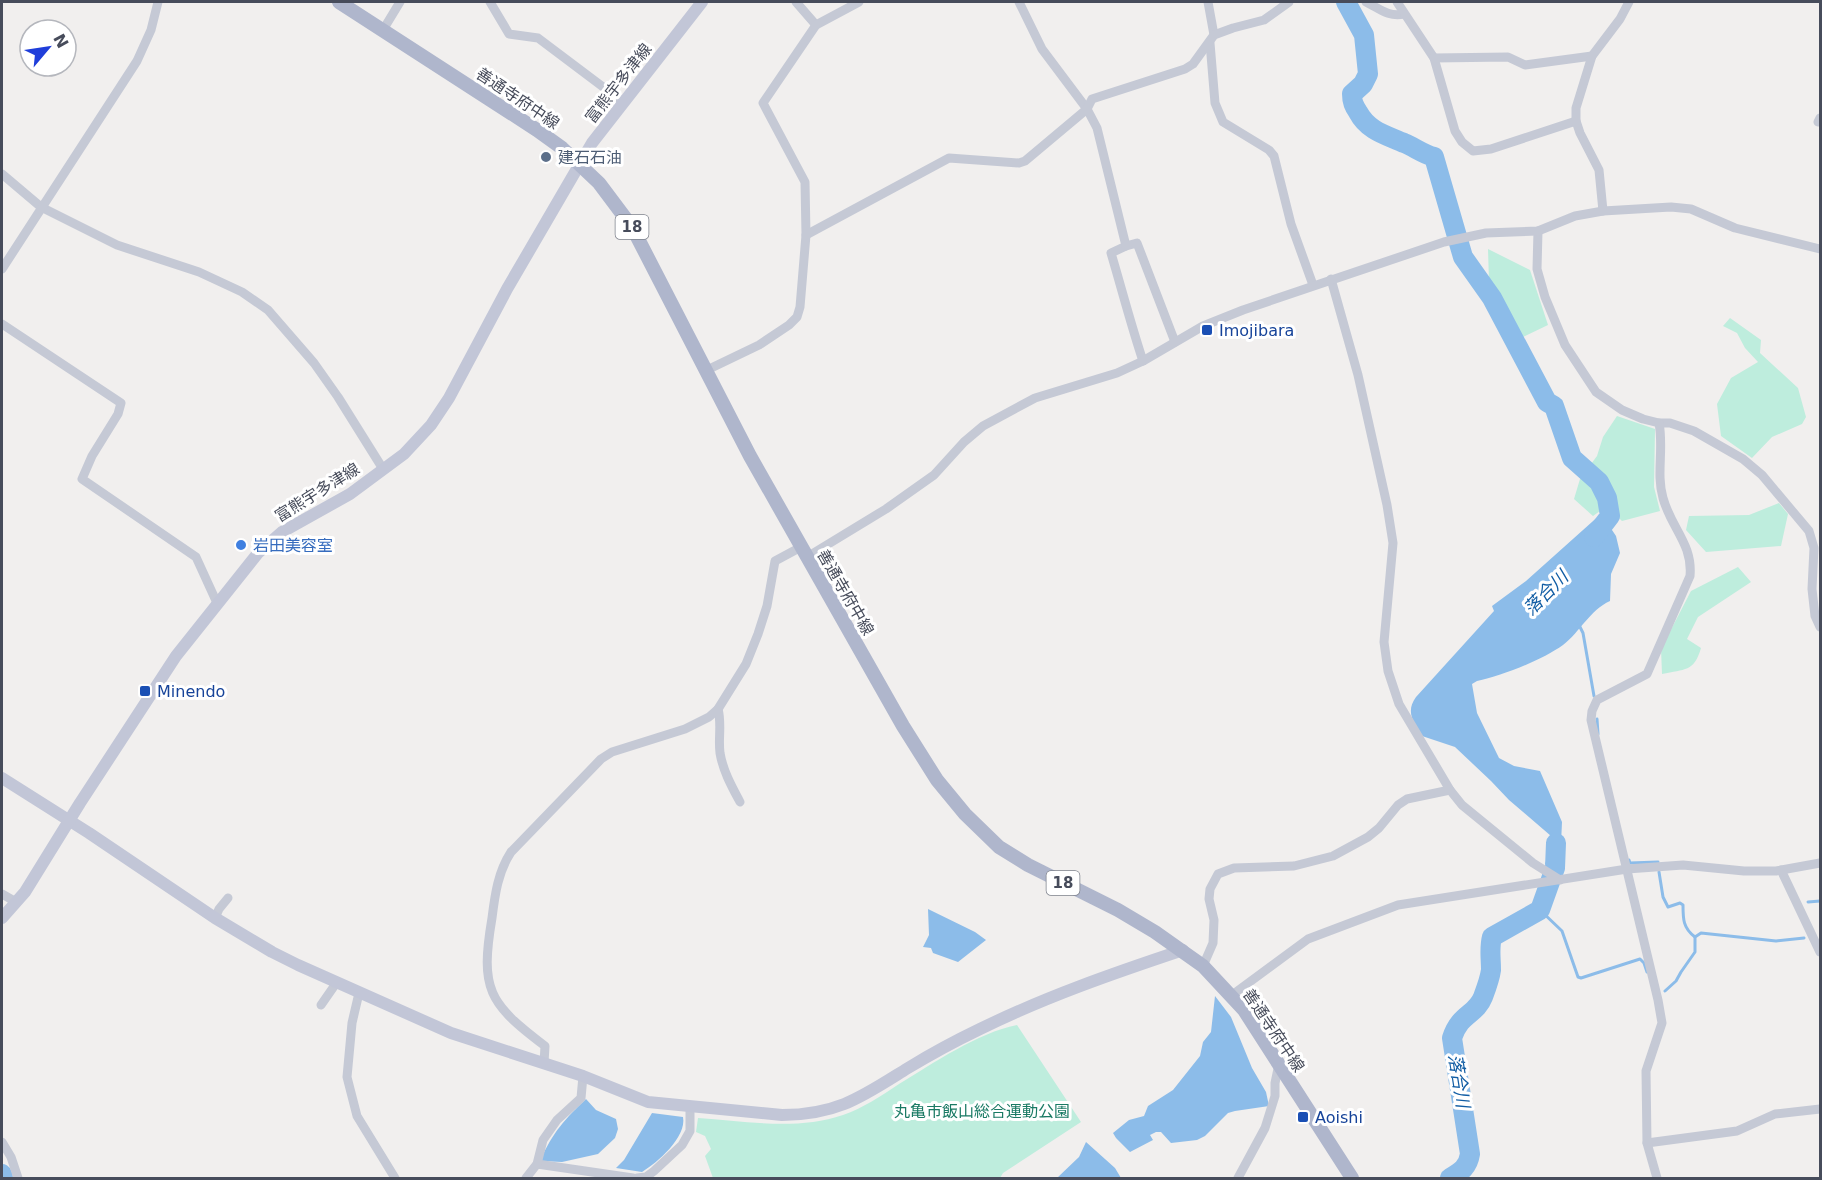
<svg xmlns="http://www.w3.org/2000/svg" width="1822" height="1180" viewBox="0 0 1822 1180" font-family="'DejaVu Sans','Noto Sans JP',sans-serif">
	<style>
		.green { fill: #beeddd }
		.water { fill: #8cbce9 }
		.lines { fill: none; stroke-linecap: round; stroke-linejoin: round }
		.stream { stroke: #8cbce9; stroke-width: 3 }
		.river { stroke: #8cbce9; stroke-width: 20 }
		.street { stroke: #c5c9d5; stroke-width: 9 }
		.secondary { stroke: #c2c6d7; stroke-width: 12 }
		.primary { stroke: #afb6cc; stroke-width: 14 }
		.service-dot { fill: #5c6f8a; stroke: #fff; stroke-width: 2 }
		.transit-dot { fill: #1a4fb4; stroke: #fff; stroke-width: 2 }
		.shop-dot { fill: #3f7fe0; stroke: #fff; stroke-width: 2 }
		.labels { text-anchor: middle; stroke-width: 6; stroke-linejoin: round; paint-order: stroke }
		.shield { fill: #fff; stroke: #7e828c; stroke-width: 1.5 }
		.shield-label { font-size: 15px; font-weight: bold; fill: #474c5b }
		.street-label { font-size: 16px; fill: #474c5b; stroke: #fff }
		.service-label { font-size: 16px; fill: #4e5e75; stroke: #fff; text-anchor: start }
		.transit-label { font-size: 16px; fill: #164399; stroke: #fff; text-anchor: start }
		.shop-label { font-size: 16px; fill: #366cbe; stroke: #fff; text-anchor: start }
		.park-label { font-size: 16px; fill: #1a7a64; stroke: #fff }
		.water-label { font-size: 18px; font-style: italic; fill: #115da4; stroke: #fff }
	</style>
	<rect width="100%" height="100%" fill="#f1efee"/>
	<g class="green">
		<polygon points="1488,249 1530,270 1548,325 1519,339 1489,282"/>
		<polygon points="1730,318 1761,340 1760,353 1798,388 1806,417 1802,424 1772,437 1752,458 1721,436 1717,404 1731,378 1758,362 1745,348 1737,333 1723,326"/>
		<polygon points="1617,416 1655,429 1654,487 1660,511 1622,521 1616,515 1600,511 1593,516 1574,499 1580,479 1597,456 1603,437"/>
		<polygon points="1779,503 1788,514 1781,546 1706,552 1686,530 1689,516 1749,515"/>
		<path d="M1738,567L1751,582L1698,617L1687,639L1701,648C1694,672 1685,669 1662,674L1661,649L1691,591Z"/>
		<path d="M1017,1025L1081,1122L1003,1173L1000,1178H713L705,1156L711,1149L705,1136L696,1132L698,1118C746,1121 796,1131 843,1115C863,1108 881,1096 899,1084C934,1063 977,1033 1017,1025Z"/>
	</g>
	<g class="water">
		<path d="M1602,513L1612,517L1610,527L1616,536L1620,553L1611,574L1610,601C1590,610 1580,632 1563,645C1542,660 1502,676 1477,681L1472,684L1477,713L1499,758L1514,766L1540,771L1562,822L1561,844L1557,869L1545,864L1553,842L1551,836L1509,800L1491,781L1455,747L1422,736C1414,723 1405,712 1416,697L1494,611L1492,606L1526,581Z"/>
		<polygon points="928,909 975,932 986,940 958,962 933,953 931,948 923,947 929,935"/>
		<polygon points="1215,996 1231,1017 1252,1068 1266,1092 1269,1106 1235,1111 1228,1113 1205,1136 1197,1140 1171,1143 1161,1132 1156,1132 1150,1135 1153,1140 1130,1152 1116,1138 1113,1133 1129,1120 1144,1116 1148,1106 1173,1090 1200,1056 1203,1042 1211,1032"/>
		<path d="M586,1099L596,1110L616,1119L618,1129L615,1138L598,1154L562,1162L542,1161L541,1159C553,1132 565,1119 586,1099Z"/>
		<path d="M652,1113L683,1117C687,1137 657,1163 642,1172L616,1168L624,1160Z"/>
		<polygon points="1086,1142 1115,1168 1121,1178 1057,1178 1079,1157"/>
	</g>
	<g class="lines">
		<g class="stream">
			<polyline points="1579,625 1583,633 1594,696"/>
			<polyline points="1597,719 1598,734"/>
			<polyline points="1629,860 1630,863 1658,862"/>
			<path d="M1659,872L1663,897L1668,907L1680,903L1683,905C1683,919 1683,928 1695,937"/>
			<polyline points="1808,902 1820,901"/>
			<polyline points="1540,910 1562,931 1578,977 1581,978 1640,959 1644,963 1647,972"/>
			<polyline points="1665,991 1676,981 1681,972 1695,952 1695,937 1701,933 1776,941 1804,938"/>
		</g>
		<g class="river">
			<path d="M1346,2L1364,35L1368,74L1363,84L1352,94C1352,102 1354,106 1358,112C1368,131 1386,135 1404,143C1414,147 1423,154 1434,157L1463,257L1492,298L1547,402L1554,406L1572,458L1599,482L1607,498L1610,516L1594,537"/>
			<polyline points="2,1174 3,1178"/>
			<path d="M1450,1178C1461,1172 1468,1167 1470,1154L1452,1038C1460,1013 1476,1015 1483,997C1486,989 1490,978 1491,970C1491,958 1489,948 1492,937L1540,910L1555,868L1556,843"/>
		</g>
		<g class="street">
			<polyline points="490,2 509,34 538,38 623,102"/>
			<polyline points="796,2 816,25"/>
			<path d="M1019,2L1042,49L1087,109L1097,128L1126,246L1111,253C1122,290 1131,325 1143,361"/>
			<polyline points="1208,2 1214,35"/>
			<path d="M1366,2C1380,9 1388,17 1404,14"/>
			<polyline points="1397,2 1434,58 1455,131 1462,142 1473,151 1491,149 1576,121"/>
			<polyline points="383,30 400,2"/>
			<polyline points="1210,43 1215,103 1223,122 1269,150 1274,156 1291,224 1313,285"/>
			<polyline points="1434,58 1508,57 1525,65 1592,56"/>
			<polyline points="1818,122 1820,118"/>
			<polyline points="2,174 41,207 117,245 199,272 242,292 268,310 314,363 338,397 383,469"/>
			<polyline points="1603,211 1599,170 1580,133 1576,121 1576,108 1592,56 1620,19 1629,2"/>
			<polyline points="1538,231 1537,269 1545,297 1565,345 1596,392 1622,410 1643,419 1659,423 1670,423 1694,431 1743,459 1762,475 1809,531 1814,548 1812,589 1815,616 1820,627"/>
			<polyline points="806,235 949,158 1019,163 1025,161 1087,109 1092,99 1185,69 1193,64 1214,35 1233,28 1264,20 1289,2"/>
			<polyline points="1126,246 1137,243 1175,342"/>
			<polyline points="2,269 137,61 151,30 158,2"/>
			<polyline points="1331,279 1358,375 1387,505 1393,543 1384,642 1388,671 1399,704 1450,790 1462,805 1533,863 1560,880"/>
			<polyline points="2,324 121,403 118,414 92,456 82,479 196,557 217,603"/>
			<polyline points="707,370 759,345 789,325 797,317 800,307 806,235 805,182 763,103 816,25 859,2"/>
			<polyline points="807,557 886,509 934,475 964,442 983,426 1035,398 1117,373 1143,361 1203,326 1243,310 1444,242 1486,233 1538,231 1575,216 1603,211 1671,207 1691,209 1735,228 1820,249"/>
			<path d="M718,709C722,724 718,738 720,753C723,771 732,787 740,802"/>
			<polyline points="1781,870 1820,952"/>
			<polyline points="2,894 16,902"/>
			<polyline points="215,918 219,909 228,898"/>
			<polyline points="1203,966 1213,943 1214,920 1209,899 1210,889 1218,874 1234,868 1294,866 1333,856 1368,837 1379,828 1398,805 1407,799 1450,790"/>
			<polyline points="359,993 352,1023 347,1077 357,1116 395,1178"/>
			<polyline points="1232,995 1308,939 1398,905 1627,869 1683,865 1744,871 1776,871 1820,863"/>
			<polyline points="321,1005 337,982"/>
			<path d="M544,1063L545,1046C488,1003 480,989 492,918C495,894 498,872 511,852L601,759L612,752L685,729L709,717L718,709L746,664L758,634L767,606L775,561L801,547"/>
			<polyline points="2,1142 11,1157 18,1178"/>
			<polyline points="1647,1143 1737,1131 1775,1114 1820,1109"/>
			<polyline points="537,1164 633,1178"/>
			<polyline points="526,1178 537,1164 543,1140 557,1120 581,1098 583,1076"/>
			<polyline points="637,1178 646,1177 654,1171 682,1145 690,1131 690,1107"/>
			<polyline points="1238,1178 1265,1128 1275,1096 1275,1083 1279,1064"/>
			<path d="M1657,1178L1647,1143L1646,1071L1662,1023L1658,1000L1591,720L1592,711L1597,700L1647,674L1690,576C1693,544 1671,528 1663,498C1656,474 1664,448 1659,423"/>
		</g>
		<g class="secondary">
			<path d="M2,778L89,833L215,918L272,952L298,965L451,1033L583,1076L648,1102L782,1115C838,1115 863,1096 908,1068C931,1054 955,1041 980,1029C1045,997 1114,973 1183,950"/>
			<polyline points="2,918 25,892 80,803 176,656 258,553 282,532 350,494 404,454 431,425 449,398 507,289 592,143 702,2"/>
		</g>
		<polyline class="primary" points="339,2 537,130 562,148 599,183 632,227 750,456 903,726 937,780 965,814 999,847 1028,865 1118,910 1155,932 1203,966 1244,1010 1352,1178"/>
	</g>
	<circle class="service-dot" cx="546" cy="157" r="6"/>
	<g class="transit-dot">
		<rect x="1201" y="324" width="12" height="12" rx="3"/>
		<rect x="139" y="685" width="12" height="12" rx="3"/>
		<rect x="1297" y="1111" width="12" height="12" rx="3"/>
	</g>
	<circle class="shop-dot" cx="241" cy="545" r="6"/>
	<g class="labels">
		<g class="shield">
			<rect x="615.5" y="215" width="33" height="24" rx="4.5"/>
			<rect x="1046.5" y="871" width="33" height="24" rx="4.5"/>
		</g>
		<g class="shield-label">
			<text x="632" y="232">18</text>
			<text x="1063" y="888">18</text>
		</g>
		<g class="street-label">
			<text transform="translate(618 83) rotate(-52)" y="6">富熊宇多津線</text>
			<text transform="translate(518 98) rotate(34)" y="6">善通寺府中線</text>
			<text transform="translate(317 492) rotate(-32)" y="6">富熊宇多津線</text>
			<text transform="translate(846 592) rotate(60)" y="6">善通寺府中線</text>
			<text transform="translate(1274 1030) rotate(56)" y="6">善通寺府中線</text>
		</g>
		<g class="service-label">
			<text x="558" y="163">建石石油</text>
		</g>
		<g class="transit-label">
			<text x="1219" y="336">Imojibara</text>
			<text x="157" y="697">Minendo</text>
			<text x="1315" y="1123">Aoishi</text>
		</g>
		<g class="shop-label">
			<text x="253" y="551">岩田美容室</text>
		</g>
		<g class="park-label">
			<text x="982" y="1117">丸亀市飯山総合運動公園</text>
		</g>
		<g class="water-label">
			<text transform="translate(1546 593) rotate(-45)" y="6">落合川</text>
			<text transform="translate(1459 1081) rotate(81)" y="6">落合川</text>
		</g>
	</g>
	<rect width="1822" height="1180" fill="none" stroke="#474c5b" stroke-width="6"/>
	<g transform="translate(48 48) rotate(61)"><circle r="28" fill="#ffffff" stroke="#b5b7bd" stroke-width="1.5"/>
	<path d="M0-4.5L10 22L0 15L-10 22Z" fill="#1f3eda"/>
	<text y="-9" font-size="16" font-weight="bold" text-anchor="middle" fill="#474c5b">N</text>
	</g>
</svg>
